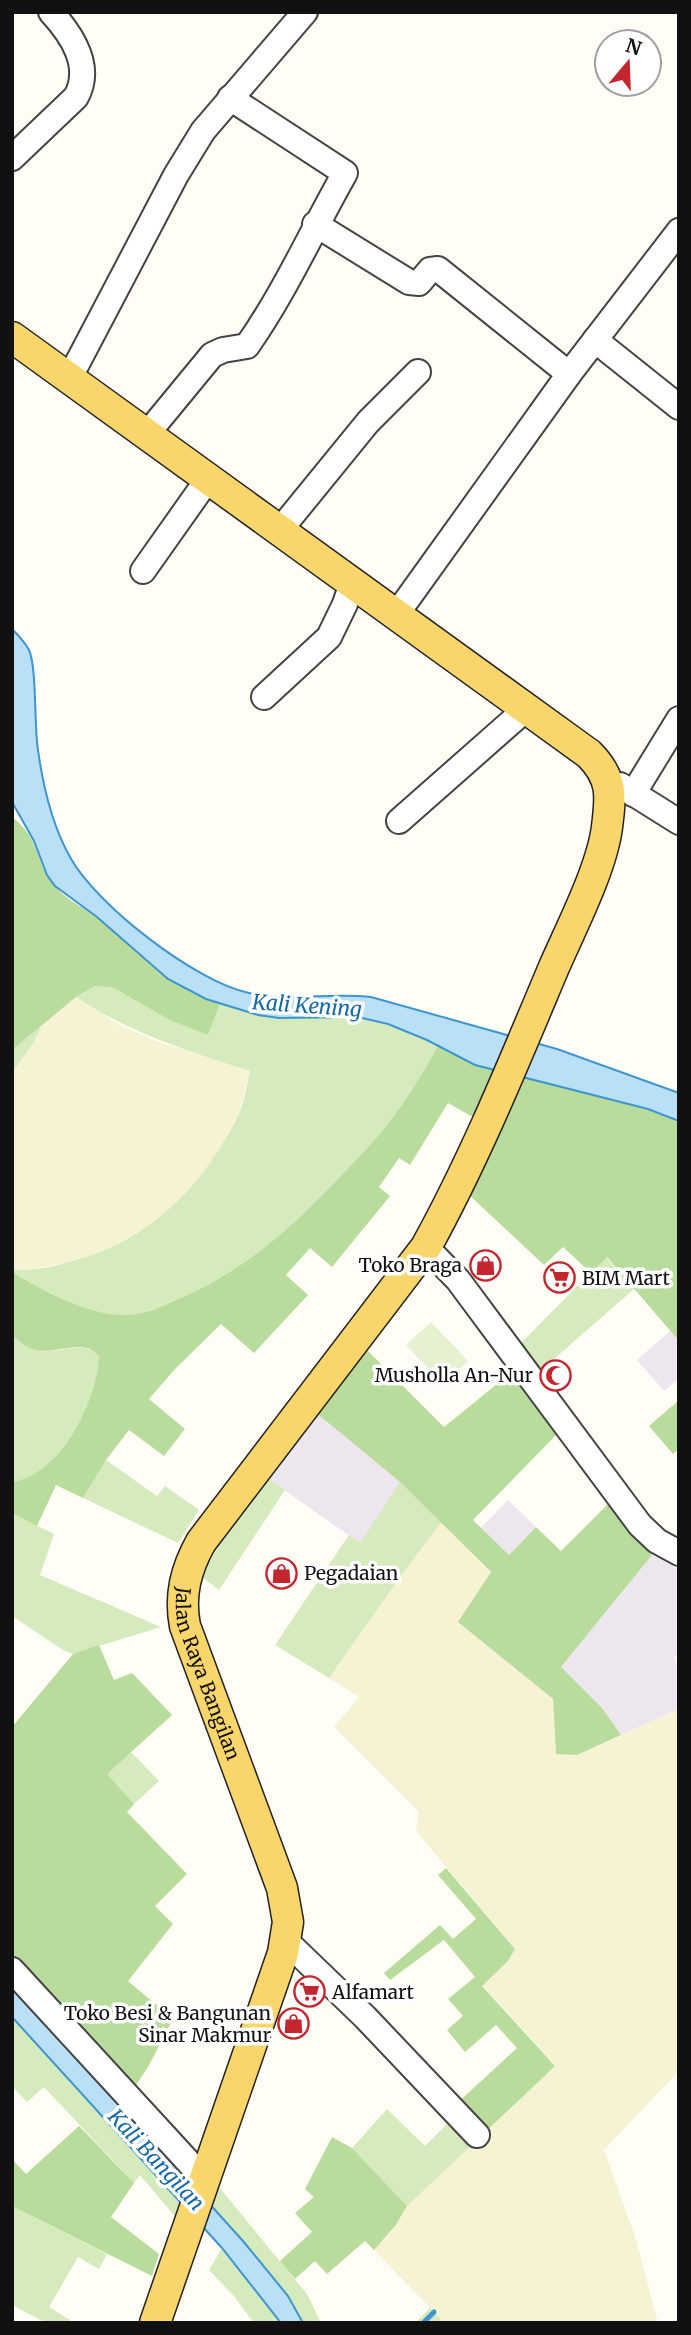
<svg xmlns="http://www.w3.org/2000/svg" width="691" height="2335" viewBox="0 0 691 2335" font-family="Merriweather,serif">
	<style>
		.industrial { fill: #eee6ef }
		.farmland { fill: #f6f3d4 }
		.green { fill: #d5ebbd }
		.forest { fill: #b9dc9c }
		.pitch { fill: #e6f2cf }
		.water { fill: #b9e0f7; stroke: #3f96cf; stroke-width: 2 }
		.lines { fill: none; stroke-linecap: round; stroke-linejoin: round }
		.stream { stroke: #3f96cf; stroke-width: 5 }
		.minor-casing { stroke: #444; stroke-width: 28 }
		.major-casing { stroke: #222; stroke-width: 33 }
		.minor { stroke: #fff; stroke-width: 24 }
		.major { stroke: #f9d66b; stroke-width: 30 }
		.labels { text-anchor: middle; stroke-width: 7; stroke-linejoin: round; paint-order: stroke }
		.poi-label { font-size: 19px; fill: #111; stroke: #fff; text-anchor: end }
		.street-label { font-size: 19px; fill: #111; stroke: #fff }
		.water-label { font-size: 21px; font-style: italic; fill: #1768a6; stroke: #fff }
	</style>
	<rect width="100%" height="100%" fill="#fffdf5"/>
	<g class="industrial">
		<polygon points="670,1331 679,1341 679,1378 664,1391 637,1360"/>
		<polygon points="315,1412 400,1482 441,1522 403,1573 267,1478"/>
		<polygon points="508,1500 536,1527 509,1555 481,1528"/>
		<polygon points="652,1555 679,1569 679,1651 674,1658 679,1667 679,1709 621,1735 602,1708 561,1667"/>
	</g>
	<g class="farmland">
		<polygon points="76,997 122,1026 156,1041 250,1071 236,1122 210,1164 180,1200 158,1220 114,1246 85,1258 31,1270 12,1269 12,1073 34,1042 41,1026"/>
		<polygon points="441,1522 491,1573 458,1622 553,1699 556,1753 577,1755 679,1709 679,2071 604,2150 635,2236 658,2323 438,2323 441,2319 374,2250 395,2226 407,2206 555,2065 482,1985 508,1961 515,1949 416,1831 419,1812 334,1727 359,1697 329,1678 403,1573"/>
	</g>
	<g class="green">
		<path d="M95,986L114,988L208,1035L220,1004L279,1018L358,1017L408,1031L438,1046C422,1074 406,1102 386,1126C371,1145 353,1163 336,1181C288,1231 244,1270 181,1298C167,1304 151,1312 136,1314C96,1320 45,1292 12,1272V1269C33,1272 56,1266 76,1260C137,1243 184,1204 218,1151C226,1137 236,1124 241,1108C245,1096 247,1084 250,1071C189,1052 130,1033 76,997Z"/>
		<polygon points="41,1026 34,1042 12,1073 12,1050"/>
		<polygon points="606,1257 634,1289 539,1372 519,1345"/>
		<path d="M12,1335C21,1343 30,1349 42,1351C62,1353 80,1341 98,1354C106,1385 69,1446 47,1466C37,1475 25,1480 12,1482Z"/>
		<polygon points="106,1460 157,1496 165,1486 199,1510 178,1543 83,1498"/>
		<polygon points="267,1478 285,1490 219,1590 202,1577 219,1545"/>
		<polygon points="400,1482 441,1522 403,1573 329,1678 275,1645 349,1535 361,1542"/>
		<polygon points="12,1513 54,1534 40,1575 161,1627 73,1654 63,1650 12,1616"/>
		<polygon points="131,1752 159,1781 134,1804 106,1774"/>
		<polygon points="12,2017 183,2204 178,2220 140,2175 134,2183 44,2087 27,2102 12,2086"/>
		<polygon points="387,2109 425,2146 453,2118 475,2142 407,2206 352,2148"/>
		<polygon points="218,2186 307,2294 321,2323 303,2323 288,2296 212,2205"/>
		<polygon points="12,2206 107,2254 99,2269 78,2257 49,2307 70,2320 69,2323 46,2323 12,2305"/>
		<polygon points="222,2248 281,2323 254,2323 233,2295 209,2270"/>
		<polygon points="430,2308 441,2319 438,2323 415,2323"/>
	</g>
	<g class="forest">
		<path d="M12,817C41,839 34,860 54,885C65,899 82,907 97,917C142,950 161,985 220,1004L208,1035L170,1020L114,988L95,986L76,997L12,1050Z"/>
		<path d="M438,1046L475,1065L497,1071L478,1120L448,1103L410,1165L399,1158L379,1187L390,1196L332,1267L310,1248L286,1275L308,1295L254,1353L221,1324L175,1369L149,1399L185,1429L164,1456L129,1430L106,1460L83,1498L56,1485L37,1526L12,1513V1482C60,1476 97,1401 99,1357C86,1337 55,1355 36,1350C26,1348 19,1341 12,1335V1272C45,1292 96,1320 136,1314C151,1312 167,1304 181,1298C244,1270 288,1231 336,1181C353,1163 371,1145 386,1126C406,1102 422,1074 438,1046Z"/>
		<polygon points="520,1077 648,1109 679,1121 679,1341 607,1257 591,1273 563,1247 544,1265 467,1193"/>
		<polygon points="363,1346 444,1427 513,1371 559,1432 473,1520 509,1555 536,1527 561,1551 610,1502 652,1555 561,1667 602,1708 621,1735 577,1755 556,1754 553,1699 458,1622 491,1572 400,1482 315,1412"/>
		<polygon points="679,1400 679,1449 673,1454 649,1426"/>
		<polygon points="99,1645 114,1680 132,1673 172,1715 107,1774 134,1804 127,1812 187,1874 155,1906 173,1924 128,1981 173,2019 148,2067 134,2088 12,1955 12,1727 73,1654"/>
		<polygon points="446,1868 515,1949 508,1961 482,1986 555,2066 483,2134 455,2105 517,2048 496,2025 465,2052 447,2030 463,2016 448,1999 475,1977 444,1940 390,1980 384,1973 440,1925 453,1939 476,1919 438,1875"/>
		<polygon points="79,2126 134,2183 111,2217 159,2254 152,2276 12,2206 12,2159 26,2174"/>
		<polygon points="332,2137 352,2148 407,2206 395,2226 374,2250 365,2241 327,2274 315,2261 295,2279 280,2261 312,2232 295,2213 314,2197 305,2189"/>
	</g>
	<polygon class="pitch" points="431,1322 468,1361 443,1384 406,1345"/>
	<g class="water">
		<path d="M12,629C18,635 25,642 29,650C37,668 34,726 38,750C43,786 52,825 70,857C96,905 196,982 249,993C289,1002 331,992 371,997L557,1049L679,1093V1121L648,1109L475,1065L427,1040L388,1024L358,1017L279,1018L258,1015L206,999L168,979L97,917L55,886L47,875L34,841L12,802Z"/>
		<polygon points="12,1985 243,2241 288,2296 303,2323 281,2323 222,2248 12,2017"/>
	</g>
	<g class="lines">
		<polyline class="stream" points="423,2323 434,2312"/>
		<defs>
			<g id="minor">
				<path d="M12,158L76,97C93,66 72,35 51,12"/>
				<polyline points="315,224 409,282 419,283 430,270 438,269 569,374"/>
				<polyline points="595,340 679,407"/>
				<polyline points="70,377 176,175 203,131 305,12"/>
				<path d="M147,434L212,355L223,350L247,346C285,292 312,231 345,173L230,98"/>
				<polyline points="280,530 368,422 418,372"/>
				<polyline points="143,571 208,479"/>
				<polyline points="396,615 569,374 679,231"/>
				<polyline points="264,697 329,637 345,604 352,583"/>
				<polyline points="620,785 679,822"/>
				<polyline points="633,794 679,719"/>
				<polyline points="399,821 526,709"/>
				<polyline points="426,1247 458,1280 640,1525 657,1541 679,1553"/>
				<polyline points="286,1941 365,2017 477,2135"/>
				<polyline points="12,1970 205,2180"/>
			</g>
			<g id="major">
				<path id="s1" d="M12,337L589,754C613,778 611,796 607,827C602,868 571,928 554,967C514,1062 476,1156 426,1247L201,1542C186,1569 179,1595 185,1626L282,1888L288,1922L283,1953L155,2323"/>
			</g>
		</defs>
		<use href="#minor" class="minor-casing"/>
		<use href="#major" class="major-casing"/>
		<use href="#minor" class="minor"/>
		<use href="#major" class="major"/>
	</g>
	<defs>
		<symbol id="shop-ring" viewBox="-11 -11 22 22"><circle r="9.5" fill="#fff" stroke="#c4262e" stroke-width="1.5"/><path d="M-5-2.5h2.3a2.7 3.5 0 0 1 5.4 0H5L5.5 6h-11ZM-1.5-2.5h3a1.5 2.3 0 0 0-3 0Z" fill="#c4262e"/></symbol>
		<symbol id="supermarket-ring" viewBox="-11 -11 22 22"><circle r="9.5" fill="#fff" stroke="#c4262e" stroke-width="1.5"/><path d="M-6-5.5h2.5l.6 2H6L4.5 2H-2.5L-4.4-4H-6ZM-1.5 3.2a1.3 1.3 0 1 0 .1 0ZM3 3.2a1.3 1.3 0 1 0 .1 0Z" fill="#c4262e"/></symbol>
		<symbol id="mosque-ring" viewBox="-11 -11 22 22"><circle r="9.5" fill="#fff" stroke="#c4262e" stroke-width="1.5"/><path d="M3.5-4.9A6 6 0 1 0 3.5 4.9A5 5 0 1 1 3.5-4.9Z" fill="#c4262e"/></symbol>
	</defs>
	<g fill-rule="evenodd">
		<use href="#shop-ring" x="468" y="1248" width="35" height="35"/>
		<use href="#supermarket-ring" x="542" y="1260" width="35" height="35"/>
		<use href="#mosque-ring" x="538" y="1358" width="35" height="35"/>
		<use href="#shop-ring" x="264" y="1556" width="35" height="35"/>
		<use href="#supermarket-ring" x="292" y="1974" width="35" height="35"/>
		<use href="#shop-ring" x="276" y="2006" width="35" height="35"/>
	</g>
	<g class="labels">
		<g class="poi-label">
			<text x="462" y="1272">Toko Braga</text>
			<text x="582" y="1285" text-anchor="start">BIM Mart</text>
			<text x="533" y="1382">Musholla An-Nur</text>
			<text x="304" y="1580" text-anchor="start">Pegadaian</text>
			<text x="332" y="1999" text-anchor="start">Alfamart</text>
			<text x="271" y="2020">Toko Besi &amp; Bangunan<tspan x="271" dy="22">Sinar Makmur</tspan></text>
		</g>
		<g class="street-label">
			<text dy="7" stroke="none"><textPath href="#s1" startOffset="1759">Jalan Raya Bangilan</textPath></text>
		</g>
		<g class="water-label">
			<text transform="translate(307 1006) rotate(4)" y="7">Kali Kening</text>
			<text transform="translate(156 2160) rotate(47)" y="7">Kali Bangilan</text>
		</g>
	</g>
	<rect width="691" height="2335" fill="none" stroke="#111111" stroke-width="28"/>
	<g transform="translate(628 63) rotate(19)"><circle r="33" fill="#ffffff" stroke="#a0a0a0" stroke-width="2"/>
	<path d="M0-5L12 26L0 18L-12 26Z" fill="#c4262e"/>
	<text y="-10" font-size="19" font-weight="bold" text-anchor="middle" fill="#111111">N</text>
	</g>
</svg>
